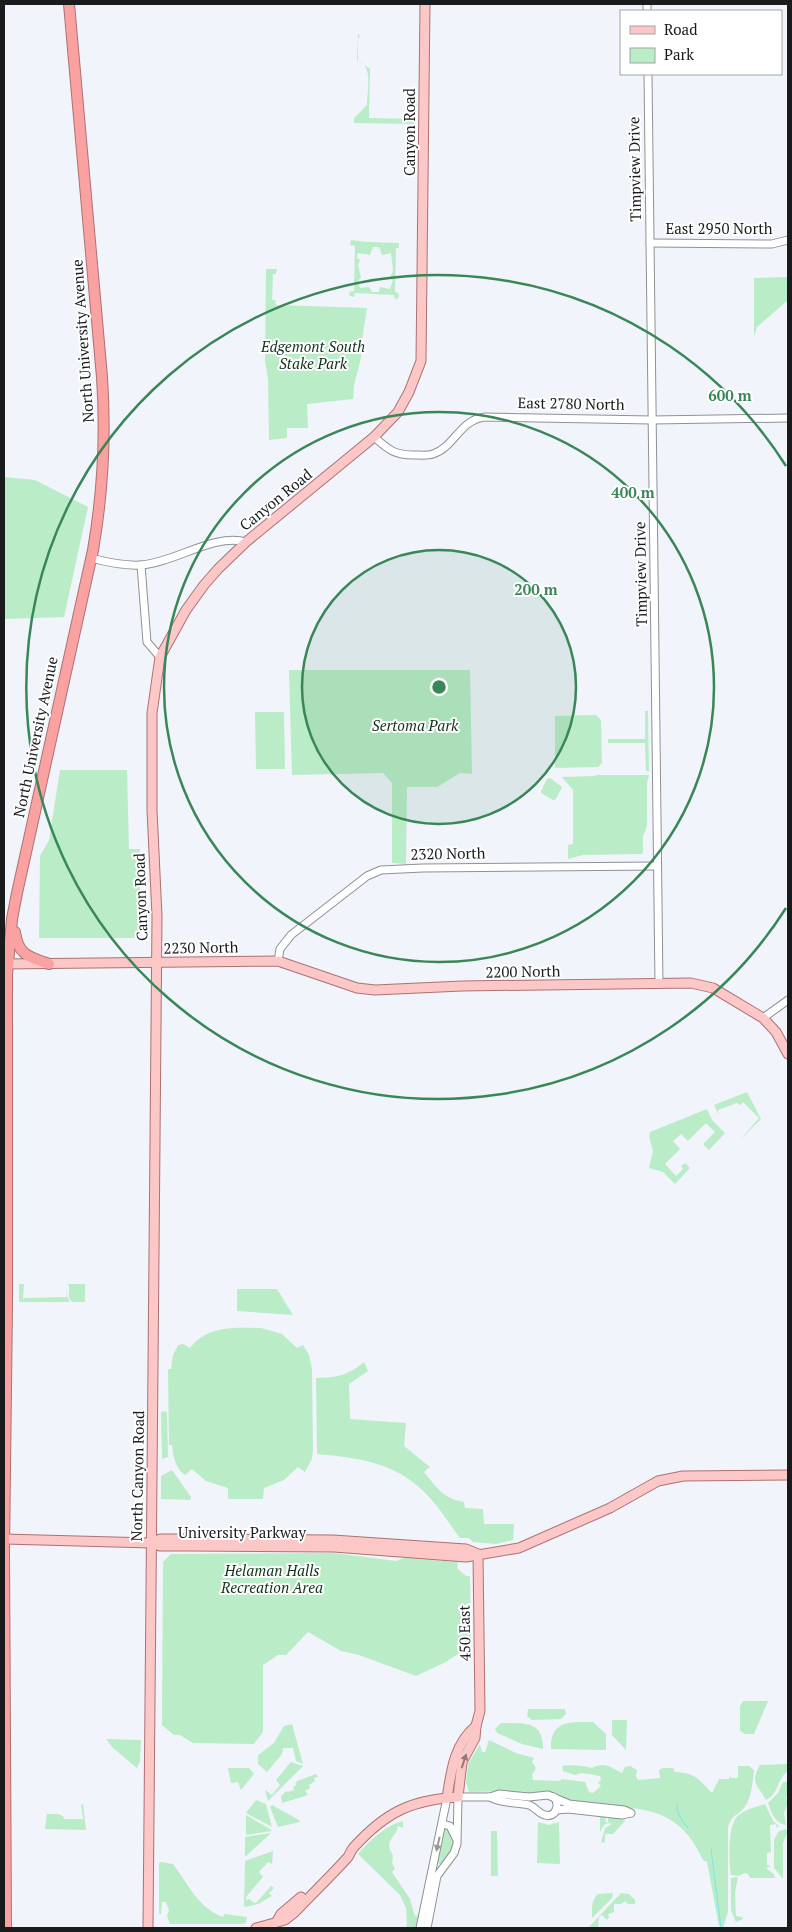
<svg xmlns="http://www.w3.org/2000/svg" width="792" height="1932" viewBox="0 0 792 1932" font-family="'PT Serif',serif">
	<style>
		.green { fill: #baecc7; fill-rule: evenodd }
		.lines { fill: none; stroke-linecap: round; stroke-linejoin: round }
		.stream { stroke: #71e9ef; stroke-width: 1 }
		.minor-casing { stroke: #8e9196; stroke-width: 9 }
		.major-casing { stroke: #ac7273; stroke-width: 11 }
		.highway-casing { stroke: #ac7273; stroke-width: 12 }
		.minor { stroke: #fff; stroke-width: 7 }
		.major { stroke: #fcc7c7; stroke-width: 9 }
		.highway { stroke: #faa1a2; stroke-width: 10 }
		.oneway { fill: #967a7a }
		.oneway2 { fill: #989899 }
		.ring { fill: none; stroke: #398757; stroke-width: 2.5 }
		.labels { text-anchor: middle; stroke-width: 4; stroke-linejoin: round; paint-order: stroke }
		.street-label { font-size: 15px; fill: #1a1b1d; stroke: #fff }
		.park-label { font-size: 15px; font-style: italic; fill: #12331e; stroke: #fff }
		.centre { fill: #398757; stroke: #fff; stroke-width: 2.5 }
		.ring-label { font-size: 15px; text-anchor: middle; font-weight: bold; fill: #398757; stroke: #fff; stroke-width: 4; stroke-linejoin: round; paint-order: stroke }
	</style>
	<rect width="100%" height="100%" fill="#f1f4fb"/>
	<g class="green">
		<path d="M358,34L360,36L358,39V60L370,69L369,118L415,119V99H417L415,124L354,123V118L367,105C367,92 374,65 357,60Z"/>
		<path d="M351,240L367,242L399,243V248H396L395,292L398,293L399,296L397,299H395L394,295L355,293L354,297L350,296L349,292L354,291L355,246L350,245ZM373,247H379L382,255L391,253L393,270L390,279L393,280L390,289L380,287L379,292H372L369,287L360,288L358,280L361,278L358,265L360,260L357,258L358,253L370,255Z"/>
		<polygon points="266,269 277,269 276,274 273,274 272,300 275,300 276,305 367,308 362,340 361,358 354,385 353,399 307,404 308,428 287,428 287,438 269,440 268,379 265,361"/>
		<polygon points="788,277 788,300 757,327 754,337 754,278"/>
		<polygon points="4,477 35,480 88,507 64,617 4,619"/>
		<polygon points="289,670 470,670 472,774 460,773 437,787 407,787 406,864 392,863 392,783 383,773 292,775"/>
		<polygon points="645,711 648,711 649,771 646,771 645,743 608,743 608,739 645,739"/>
		<polygon points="284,712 285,769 256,769 255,712"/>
		<polygon points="596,715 601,720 602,763 598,767 555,768 555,716"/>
		<polygon points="60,770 127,770 129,849 140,849 140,938 39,938 40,856 49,840"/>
		<polygon points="597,775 649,775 647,783 647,826 643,836 643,853 641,854 583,855 568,859 568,845 573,844 573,790 562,777 594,776"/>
		<polygon points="550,778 562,787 556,799 553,800 541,793 541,791 547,779"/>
		<polygon points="747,1092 761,1119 740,1140 759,1118 743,1102 740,1105 737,1103 718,1110 719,1115 714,1105"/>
		<polygon points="707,1109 712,1120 725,1133 709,1150 703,1144 715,1132 706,1123 688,1141 681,1134 673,1141 680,1149 665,1164 676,1176 683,1169 681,1166 685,1163 690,1168 675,1184 663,1172 649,1168 653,1151 649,1136 650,1132"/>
		<polygon points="19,1284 24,1284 23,1300 24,1298 67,1297 66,1286 68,1298 70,1302 19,1302"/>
		<polygon points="67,1284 85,1284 85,1302 72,1302 69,1298 69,1286"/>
		<polygon points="237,1289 277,1289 293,1315 237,1311"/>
		<path d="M261,1328L282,1334L297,1348L303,1345L309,1355L312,1369L313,1449L312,1459L305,1472L298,1467L284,1480L264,1488L263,1499H228V1488L206,1481L192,1469L185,1475C175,1468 173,1456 172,1445H169L168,1369H171L173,1355L178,1345L183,1344L190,1348C208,1325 235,1328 261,1328Z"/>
		<path d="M364,1362L368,1371L349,1384L350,1419L406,1423L404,1446L430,1467L424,1472C436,1487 444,1499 464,1502L465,1508L483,1509L484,1524H514L513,1540L496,1544L473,1542L469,1538H460C450,1525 441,1510 430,1498C399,1463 361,1458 317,1454L316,1378C336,1378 349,1375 364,1362Z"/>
		<polygon points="163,1411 167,1412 168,1457 162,1459 161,1413"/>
		<polygon points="172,1470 191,1497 190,1500 161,1499 161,1476"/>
		<polygon points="334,1553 396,1561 404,1558 458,1562 457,1568 466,1576 470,1576 471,1653 458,1654 444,1663 416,1676 359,1655 341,1651 308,1632 286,1655 278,1655 263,1665 263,1732 254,1744 193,1743 180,1735 174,1735 162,1725 163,1562 171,1554"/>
		<polygon points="743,1701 768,1701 754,1734 745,1734 740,1731 740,1706"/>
		<polygon points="528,1709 565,1709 566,1714 561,1719 532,1720 527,1716"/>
		<polygon points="612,1720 627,1720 626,1750 612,1735"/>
		<path d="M593,1722L606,1734V1750L551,1749C550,1720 570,1722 593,1722Z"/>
		<path d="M501,1723C523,1723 544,1720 543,1749L522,1744L497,1733L495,1729Z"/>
		<polygon points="292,1724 303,1764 296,1761 293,1748 283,1748 282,1754 267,1772 258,1764 258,1755 274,1743 284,1726"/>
		<polygon points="106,1739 141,1740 140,1761 137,1768 113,1748"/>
		<path d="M489,1740L516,1753L534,1758L532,1762L536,1768L532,1775L533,1780L560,1781L562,1779L585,1782L589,1792L593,1793L601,1786L598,1783L601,1780L600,1776L582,1773L575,1775L563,1771L562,1766C568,1764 586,1766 592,1768C606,1761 611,1768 622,1773L625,1767L630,1766L637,1770L636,1776L638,1780L660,1778L659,1770L663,1768H673L675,1772C696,1773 698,1779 712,1793L719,1779H729L730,1776L732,1778H738V1766H749L754,1770C753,1780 751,1802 743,1809C735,1818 733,1813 728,1827V1912L723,1928L719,1926L707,1862L703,1860C676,1799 631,1810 576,1804C563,1802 551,1797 538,1795C516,1791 492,1791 469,1792L466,1782L468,1764L480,1744L482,1752H485Z"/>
		<polygon points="291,1762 303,1766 268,1801 265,1790 272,1795 280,1785 276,1780"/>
		<path d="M788,1764V1771C777,1778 779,1794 766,1800C757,1784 750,1783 760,1765Z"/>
		<polygon points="228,1768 249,1768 254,1774 241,1790 238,1782 231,1783"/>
		<polygon points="316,1774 318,1777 314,1778 315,1781 309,1785 310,1788 305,1791 308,1794 305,1796 282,1803 281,1796 286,1791 287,1792 294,1790 293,1787 295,1786 297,1781"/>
		<path d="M783,1782H788V1792L786,1798L788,1802L784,1813L786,1825C775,1823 772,1814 768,1803L778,1793Z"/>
		<polygon points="256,1800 266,1804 272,1827 246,1813"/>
		<polygon points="83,1804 86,1830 45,1829 47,1814 58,1814 63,1816 64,1819 83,1819 81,1805"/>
		<path d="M765,1804L773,1821L779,1826L777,1828L776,1824L770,1825L771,1852L767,1853V1865L771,1866L766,1868L775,1875L774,1877L778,1878H750L748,1874L745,1873L739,1876L731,1875C729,1862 727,1823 739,1815C746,1809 757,1807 765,1804Z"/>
		<polygon points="272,1805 299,1820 300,1822 278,1827 270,1807"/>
		<polygon points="246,1815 270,1829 272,1831 246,1835"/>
		<polygon points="605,1815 606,1823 608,1822 608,1815 624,1818 625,1821 613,1834 605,1834 605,1842 601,1843 605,1828 612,1824 608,1823 604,1825 600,1832 600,1816"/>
		<path d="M403,1821V1828L398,1826C397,1835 389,1837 389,1847L393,1856L392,1863L395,1869L392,1872L410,1899L415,1916H418V1911L416,1928H407L406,1908L400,1895L358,1854C369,1841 386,1825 403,1821Z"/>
		<polygon points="538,1822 549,1825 559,1822 560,1864 537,1863"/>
		<path d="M446,1826C459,1844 454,1847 443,1863L439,1864L437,1860Z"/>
		<polygon points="785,1829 788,1831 783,1843 783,1879 774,1868 774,1840 778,1832"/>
		<polygon points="491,1831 497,1831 498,1876 491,1876"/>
		<polygon points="271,1833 246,1856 245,1856 245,1837"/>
		<polygon points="273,1851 272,1864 268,1862 259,1872 263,1877 246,1897 246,1900 249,1899 254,1903 256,1903 271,1886 274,1888 269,1893 272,1896 258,1904 244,1907 245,1861"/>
		<path d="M161,1862L173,1864C189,1885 197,1907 223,1917L224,1914L247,1917L246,1923L242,1924H170L167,1916L169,1910L166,1902H162L161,1914H159V1863Z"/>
		<polygon points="738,1877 735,1892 736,1916 742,1917 743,1919 736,1922 731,1910 731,1878"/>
		<path d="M613,1893L612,1898L592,1918C592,1909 591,1900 598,1894Z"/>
		<polygon points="621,1893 629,1894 635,1900 635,1904 628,1904 625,1901 621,1904 614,1904 614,1912 608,1914 609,1917 607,1920 602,1915 599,1917 598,1928 588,1928"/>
	</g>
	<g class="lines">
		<g class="stream">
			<path d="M677,1805C676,1813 683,1822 688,1828"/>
			<polyline points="711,1849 721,1928"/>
		</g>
		<defs>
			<g id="minor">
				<polyline points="647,4 647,11"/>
				<polyline points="648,74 659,984"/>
				<polyline points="650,243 772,244 788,240"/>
				<path d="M374,437C389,450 394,455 414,455C420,455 427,456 433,454C455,447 459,420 485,417L652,420L788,418"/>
				<path d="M91,558C106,562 125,566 141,565C174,563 214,533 246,542"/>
				<polyline points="141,565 147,642 160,657"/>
				<polyline points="278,961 280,949 291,935 367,876 381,870 423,868 657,866"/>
				<polyline points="763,1018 788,1000"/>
				<path d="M490,1797C502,1804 516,1802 529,1805C535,1807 539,1814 545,1815C557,1818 560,1804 554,1797"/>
				<polyline points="556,1810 568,1809 622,1815 630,1813"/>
				<polyline points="443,1824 450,1826 456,1838"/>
				<polyline points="420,1928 447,1798"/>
				<polyline points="427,1928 437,1876 454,1853 457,1844 458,1797 490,1797 499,1794 529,1797 548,1795 569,1804 624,1810 631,1813"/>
			</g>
			<g id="major">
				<polyline points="4,964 278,961 357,988 375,990 462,986 691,983 713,988 763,1018 776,1032 788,1054"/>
				<polyline points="4,1539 151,1543 160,1546 190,1546 334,1547 466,1557 519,1548 610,1508 658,1481 683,1476 788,1475"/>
				<polyline points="151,1543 160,1539 195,1539 333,1540 466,1549 478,1554"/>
				<path d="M447,1798C451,1772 454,1744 476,1726"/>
				<polyline points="277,1921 281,1914 301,1897"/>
				<polyline points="148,1928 157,916 152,810 152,713 160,657 186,610 204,585 218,569 246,542 374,437 398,412 409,392 421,361 425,4"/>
				<path d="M256,1928L285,1920L294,1913C312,1894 331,1876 348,1857C350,1854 351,1850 354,1847C386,1812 411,1800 458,1797L462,1762L475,1738L476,1726L480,1711L478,1554"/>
			</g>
			<g id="highway">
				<path d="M15,932C18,955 29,957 49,964"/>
				<path d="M6,1928L4,1552L7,1306V975L12,919L17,893L93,550C103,492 106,436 102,377L69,4"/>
			</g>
		</defs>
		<use href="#minor" class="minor-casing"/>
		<use href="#major" class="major-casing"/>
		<use href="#highway" class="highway-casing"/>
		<use href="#minor" class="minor"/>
		<use href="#major" class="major"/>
		<use href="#highway" class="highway"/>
	</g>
	<defs><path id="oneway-solid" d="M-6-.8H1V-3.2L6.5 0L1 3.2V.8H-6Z" transform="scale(1.25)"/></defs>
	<use class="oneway" href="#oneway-solid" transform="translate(464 1761) rotate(-72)"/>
	<use class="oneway2" href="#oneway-solid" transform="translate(438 1844) rotate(103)"/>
	<circle cx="439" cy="687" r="137" fill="#398757" fill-opacity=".12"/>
	<g class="ring">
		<circle cx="439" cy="687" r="137"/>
		<circle cx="439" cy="687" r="275"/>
		<path d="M786 908A412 412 0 1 1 786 466"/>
	</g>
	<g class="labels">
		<g class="street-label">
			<text transform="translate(410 132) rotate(-90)" y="5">Canyon Road</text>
			<text transform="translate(635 169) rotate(-91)" y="5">Timpview Drive</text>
			<text x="719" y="234">East 2950 North</text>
			<text transform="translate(83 341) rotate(-94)" y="5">North University Avenue</text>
			<text transform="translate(571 404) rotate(1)" y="5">East 2780 North</text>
			<text transform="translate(276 500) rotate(-39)" y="5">Canyon Road</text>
			<text transform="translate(641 574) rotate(-91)" y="5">Timpview Drive</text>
			<text transform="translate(36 737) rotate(-78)" y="5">North University Avenue</text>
			<text transform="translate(448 854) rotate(-1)" y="5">2320 North</text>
			<text transform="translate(141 897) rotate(-92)" y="5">Canyon Road</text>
			<text transform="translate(201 948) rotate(-1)" y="5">2230 North</text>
			<text transform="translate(523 972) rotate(-1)" y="5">2200 North</text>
			<text transform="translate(138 1476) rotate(-89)" y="5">North Canyon Road</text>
			<text x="242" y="1538">University Parkway</text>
			<text transform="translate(465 1633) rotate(-91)" y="5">450 East</text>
		</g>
		<g class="park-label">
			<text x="313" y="352">Edgemont South<tspan x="313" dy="17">Stake Park</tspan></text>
			<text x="415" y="731">Sertoma Park</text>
			<text x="272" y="1576">Helaman Halls<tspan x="272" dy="17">Recreation Area</tspan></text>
		</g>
	</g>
	<circle cx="439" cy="687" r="8" class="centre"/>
	<g class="ring-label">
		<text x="730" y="401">600 m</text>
		<text x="633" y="498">400 m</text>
		<text x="536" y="595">200 m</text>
	</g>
	<rect width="792" height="1932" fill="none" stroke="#1a1b1d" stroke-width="10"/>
	<rect x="620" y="10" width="162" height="65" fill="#ffffff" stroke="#a3a4a5"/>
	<rect x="630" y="26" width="25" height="8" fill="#fcc7c7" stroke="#a3a4a5"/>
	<text x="664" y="35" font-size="15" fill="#1a1b1d">Road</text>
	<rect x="630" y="48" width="25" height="15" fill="#baecc7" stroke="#a3a4a5"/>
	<text x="664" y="60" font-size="15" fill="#1a1b1d">Park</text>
</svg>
